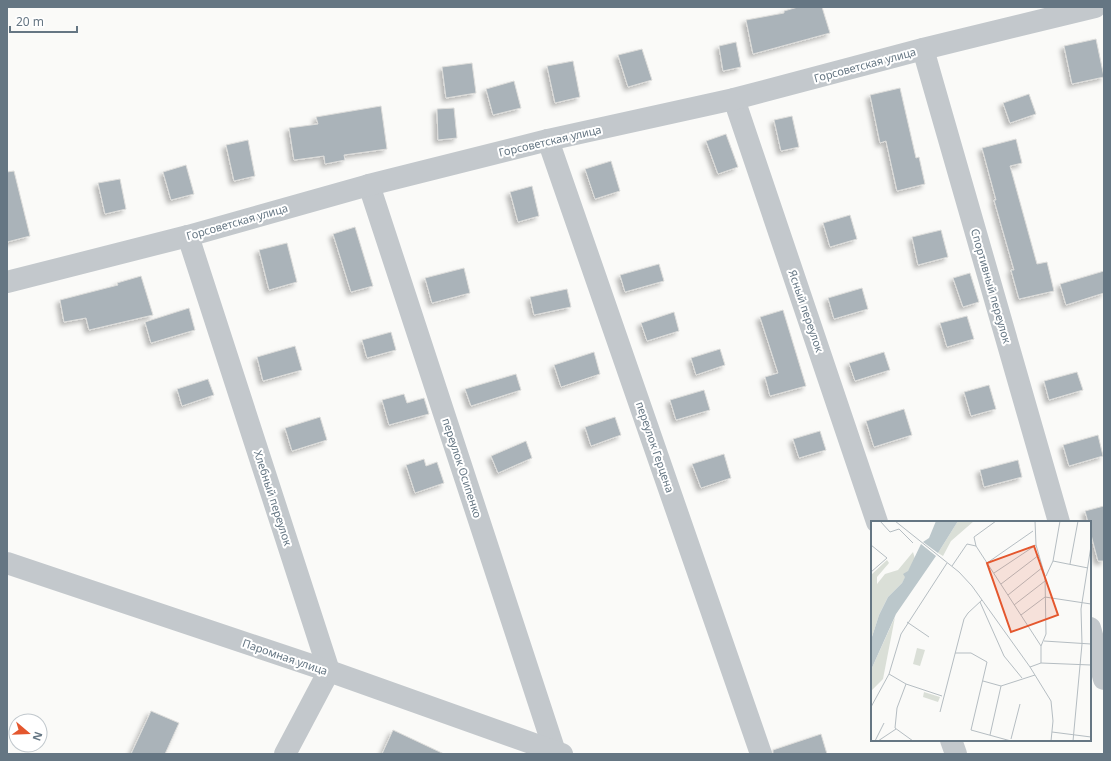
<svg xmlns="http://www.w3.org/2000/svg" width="1111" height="761" viewBox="0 0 1111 761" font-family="'Noto Sans',sans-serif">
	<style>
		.building { fill: #aab3b9; stroke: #dcdcda; filter: url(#shadow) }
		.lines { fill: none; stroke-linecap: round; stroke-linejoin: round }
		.minor { stroke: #c3c8cc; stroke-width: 22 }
		.labels { text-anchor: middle; stroke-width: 4; stroke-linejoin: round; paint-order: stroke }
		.street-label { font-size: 11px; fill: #657683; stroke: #fff }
		.inset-road { fill: none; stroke: #b5bdc2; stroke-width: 1 }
		.view { fill: #e4572e; fill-opacity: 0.15; stroke: #e4572e; stroke-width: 2 }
		.inset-edge { fill: none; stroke: #657683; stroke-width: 2 }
	</style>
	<defs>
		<filter id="shadow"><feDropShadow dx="-3.5" dy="3.5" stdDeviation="2" flood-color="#0004"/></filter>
	</defs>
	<rect width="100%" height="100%" fill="#fafaf8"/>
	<g class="building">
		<polygon points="798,7 822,7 830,33 753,54 746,20 784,13 784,11"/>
		<polygon points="1096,39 1104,77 1072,84 1064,46"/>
		<polygon points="736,42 741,67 723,71 719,46"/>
		<polygon points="642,49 652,80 628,87 618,55"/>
		<polygon points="573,61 580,97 555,103 547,66"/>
		<polygon points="472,63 476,93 446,98 442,67"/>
		<polygon points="514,81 521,108 493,115 486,89"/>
		<polygon points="900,88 916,158 919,157 925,184 897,191 886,141 880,143 870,95"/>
		<polygon points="1029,94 1036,114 1010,123 1003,103"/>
		<polygon points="381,106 387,149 344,155 345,160 325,164 324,156 294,160 289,128 318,124 316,117"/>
		<polygon points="454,108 457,138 438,140 437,109"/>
		<polygon points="792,116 799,147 781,151 774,120"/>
		<polygon points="726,134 738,167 718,174 706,141"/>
		<polygon points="1016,139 1022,163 1010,166 1037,264 1047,262 1054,291 1019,299 1011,270 1014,270 994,200 996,200 982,148"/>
		<polygon points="248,140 255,176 234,181 226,145"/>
		<polygon points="611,161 620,191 595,199 585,169"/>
		<polygon points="186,165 194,194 171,200 163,172"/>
		<polygon points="14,171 30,236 7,242 7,172"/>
		<polygon points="120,179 126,209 105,214 98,183"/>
		<polygon points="532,186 539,216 518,222 510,192"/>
		<polygon points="850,215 857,239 830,247 823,223"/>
		<polygon points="355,227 373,286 351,292 333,234"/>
		<polygon points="941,230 948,257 918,265 912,237"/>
		<polygon points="287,243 297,282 269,290 259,250"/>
		<polygon points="659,264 664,281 625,292 620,275"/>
		<polygon points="464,268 470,293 432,303 425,278"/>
		<polygon points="1104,271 1104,293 1066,305 1060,284"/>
		<polygon points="970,273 979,302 963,307 953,278"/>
		<polygon points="141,276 153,315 89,330 86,318 64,322 60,300 118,285 117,283"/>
		<polygon points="862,288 868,309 834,319 828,298"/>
		<polygon points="567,289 571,307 534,315 530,297"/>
		<polygon points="189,308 195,330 151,343 145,322"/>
		<polygon points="783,310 806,386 770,396 765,377 778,373 760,317"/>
		<polygon points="674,312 679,331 647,341 641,323"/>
		<polygon points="967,316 974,339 947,347 940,323"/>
		<polygon points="391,332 396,350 367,358 362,340"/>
		<polygon points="295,346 302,370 263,381 257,357"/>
		<polygon points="720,349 725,365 696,375 691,358"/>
		<polygon points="594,352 600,374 561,387 554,365"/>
		<polygon points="884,352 890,370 855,381 849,363"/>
		<polygon points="1077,372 1083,390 1049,400 1044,381"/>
		<polygon points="516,374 521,390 471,406 465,389"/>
		<polygon points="208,379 214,395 182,406 177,389"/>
		<polygon points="989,385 996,409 971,416 964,392"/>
		<polygon points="704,390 710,410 676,420 670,400"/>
		<polygon points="404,394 407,403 424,398 429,414 389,425 382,400"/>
		<polygon points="904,409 912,435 874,447 866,421"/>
		<polygon points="320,417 327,440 292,451 285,428"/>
		<polygon points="615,417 621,435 591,446 585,427"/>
		<polygon points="820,431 826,450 799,458 793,439"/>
		<polygon points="1098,435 1103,456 1069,466 1063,445"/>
		<polygon points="526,441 532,458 498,473 491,456"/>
		<polygon points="724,454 731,478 701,488 692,464"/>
		<polygon points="424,459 426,466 437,462 444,483 415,493 406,465"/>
		<polygon points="1018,460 1022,477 984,487 980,470"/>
		<polygon points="1104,506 1104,561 1098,561 1090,531 1090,522 1088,522 1085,511"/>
		<polygon points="151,711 179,723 165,754 131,754"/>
		<polygon points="393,730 444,754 382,754"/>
		<polygon points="821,734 827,754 773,754 773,750"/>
	</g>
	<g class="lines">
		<g class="minor">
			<polyline points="923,49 1059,522"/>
			<polyline points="734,99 877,522"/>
			<polyline points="548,140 761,754"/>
			<polyline points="369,185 555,752"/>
			<polyline points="188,236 329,671 285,754"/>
			<polyline points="7,282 188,236 369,185 548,140 734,99 923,49 1095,7"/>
			<polyline points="7,563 329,671 562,754"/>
			<polyline points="1090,628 1104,679"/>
			<polyline points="951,740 956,754"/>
		</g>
	</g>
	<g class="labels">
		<g class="street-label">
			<text transform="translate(865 65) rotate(-15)" y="4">Горсоветская улица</text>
			<text transform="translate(550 141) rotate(-13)" y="4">Горсоветская улица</text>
			<text transform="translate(237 222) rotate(-16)" y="4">Горсоветская улица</text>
			<text transform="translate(991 286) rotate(74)" y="4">Спортивный переулок</text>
			<text transform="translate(806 311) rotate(71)" y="4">Ясный переулок</text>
			<text transform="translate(655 447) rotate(71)" y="4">переулок Герцена</text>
			<text transform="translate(462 468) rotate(72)" y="4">переулок Осипенко</text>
			<text transform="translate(273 498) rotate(72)" y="4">Хлебный переулок</text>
			<text transform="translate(285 657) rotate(19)" y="4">Паромная улица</text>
		</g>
	</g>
	<g transform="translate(871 521)">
		<rect width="220" height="220" fill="#fafaf8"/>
		<path d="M87,0H103L80,20L72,35L67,32ZM42,31L44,38L31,62L17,76L8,94L0,119V54L16,39L18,42L6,56V63L14,53L27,49ZM24,96L12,158L0,170V149ZM46,127L54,129L49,145L42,143ZM53,171L69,176L67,181L52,176Z" fill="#dadfd7"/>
		<path d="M65,0H87L67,32L52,21L58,17ZM50,23L65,35L25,93L0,149V119L8,94L17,76L31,62L34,56L32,53L37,50Z" fill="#bbc7cb"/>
		<path class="inset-road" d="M9,0L19,11L28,8L42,22M24,0L88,51L101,65L159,146L170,142L220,144M164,0L165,24L174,55L175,113L170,125V142M0,24L16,37L0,51M105,25L103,16L125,0M182,40L217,47M116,42L162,10M199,43L207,0M81,45L96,23L105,25L170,125M123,52L165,24M175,55L182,40L189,0M130,63L168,34M137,74L172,46M109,81L133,135L151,157M143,84L174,60M150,94L174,76L220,83M36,101L58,116M173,120L220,123M84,132H100L116,141L100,209L140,220M159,146L180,180L182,200L180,220M18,153L35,163L71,175M112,160L130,165L164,154M35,163L26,187L24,207L42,220M0,186L18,153L30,113L76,42M69,191L93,98L97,92L111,79M181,211L220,216M119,214L130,165M140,218L149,183M4,220L13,202M7,220L25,208M202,220L211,123L210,88L220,25"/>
		<path class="view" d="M163,25L187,94L140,111L116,42Z"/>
		<rect width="220" height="220" class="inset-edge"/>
	</g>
	<rect width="1111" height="761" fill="none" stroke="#657683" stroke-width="16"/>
	<g transform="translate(28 733) rotate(109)"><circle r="19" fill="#ffffff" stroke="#c1c8cd"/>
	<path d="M0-3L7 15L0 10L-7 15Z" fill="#e4572e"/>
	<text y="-6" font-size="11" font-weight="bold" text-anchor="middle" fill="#657683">N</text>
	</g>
	<path d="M10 26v6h67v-6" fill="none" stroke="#657683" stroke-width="2"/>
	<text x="16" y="26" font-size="12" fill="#657683" stroke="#ffffff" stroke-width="3" paint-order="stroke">20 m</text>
</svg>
